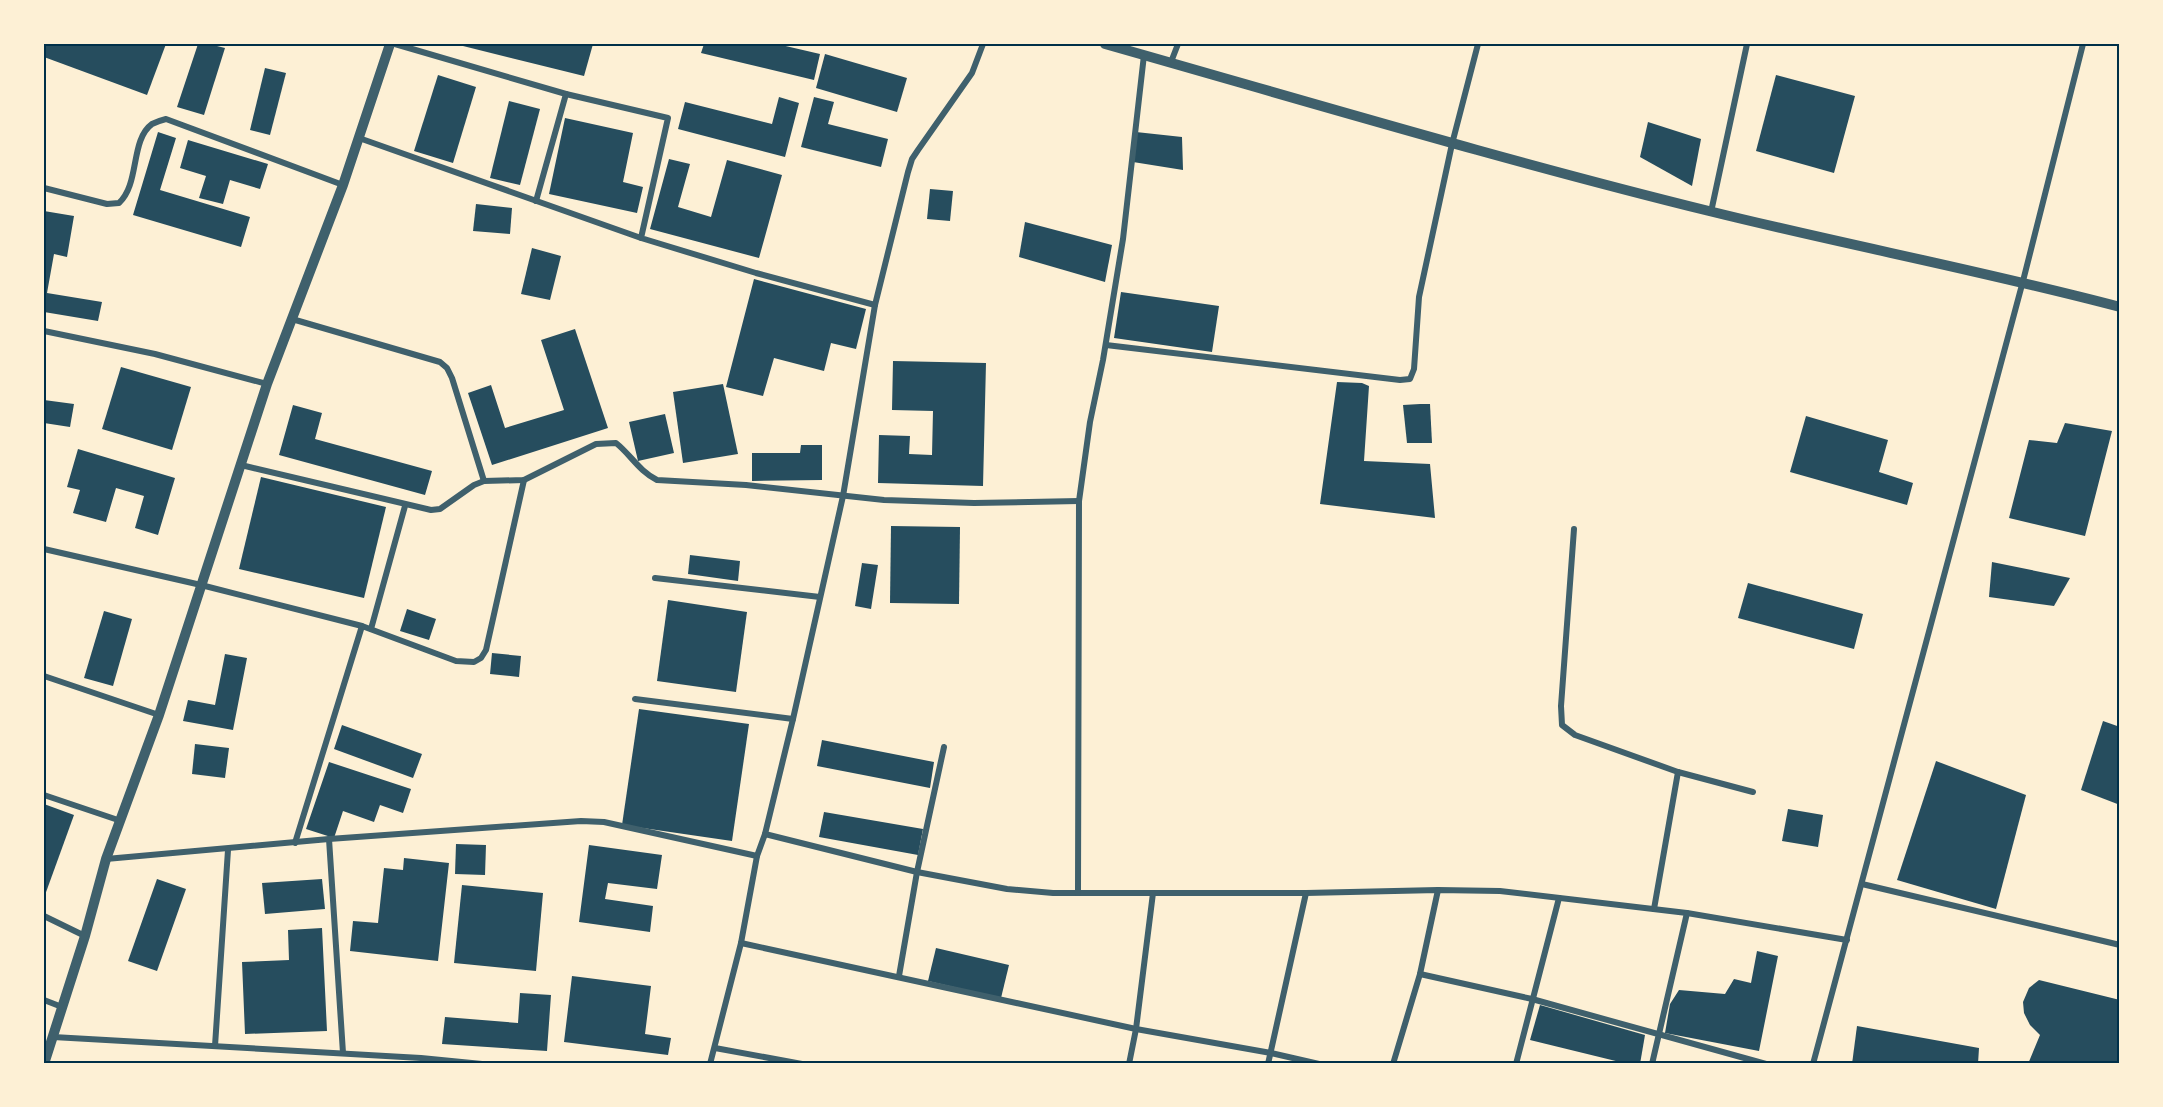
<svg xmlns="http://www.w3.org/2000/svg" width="2163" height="1107" viewBox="0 0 2163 1107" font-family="Cabin,sans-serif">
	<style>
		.building { fill: #264d5e }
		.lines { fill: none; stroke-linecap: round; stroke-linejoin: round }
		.minor { stroke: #3f606c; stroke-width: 6 }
		.tertiary { stroke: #3f606c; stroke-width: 10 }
		.neatline { fill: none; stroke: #003049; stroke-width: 2 }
	</style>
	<rect width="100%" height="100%" fill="#fdf0d5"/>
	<g class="building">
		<polygon points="44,44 166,44 147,95 44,57"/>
		<polygon points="198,44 209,44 225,48 204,115 177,107"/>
		<polygon points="455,44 593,44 584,76"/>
		<polygon points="704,44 777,44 820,54 814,80 701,53"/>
		<polygon points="825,54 907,78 897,112 816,88"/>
		<polygon points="265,68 286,73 270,135 250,130"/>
		<polygon points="438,75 476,87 453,163 414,151"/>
		<polygon points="1776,75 1855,96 1834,173 1756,151"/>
		<polygon points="779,97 799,103 785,157 678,129 685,102 772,124"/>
		<polygon points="814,97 834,102 828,124 888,139 881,167 801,147"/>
		<polygon points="509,101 540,109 520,185 490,178"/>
		<polygon points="565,118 633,133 623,182 643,187 637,213 549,194"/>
		<polygon points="1648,122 1701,139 1692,186 1640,157"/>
		<polygon points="158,132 176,138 160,190 250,217 241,247 133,215"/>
		<polygon points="1136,132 1182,137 1183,170 1133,162"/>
		<polygon points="188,140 268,164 260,189 230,180 223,204 199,198 206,176 180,168"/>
		<polygon points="669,159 690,164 678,207 711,217 727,160 782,175 759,258 650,229"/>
		<polygon points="930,189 953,191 950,221 927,219"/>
		<polygon points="476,204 512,208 510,234 473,231"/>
		<polygon points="44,211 74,216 67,257 54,254 47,293 102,302 98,321 44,312"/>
		<polygon points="1025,222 1112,245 1105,282 1019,257"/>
		<polygon points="532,248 561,256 550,300 521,294"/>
		<polygon points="754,279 866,309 856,349 831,343 824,371 774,358 763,396 726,387"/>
		<polygon points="1121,292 1219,306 1212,352 1114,338"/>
		<polygon points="575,329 608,428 492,465 468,393 491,385 505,428 564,410 541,340"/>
		<polygon points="893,361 986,363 983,486 878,483 879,435 910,436 909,454 932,455 933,411 892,410"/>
		<polygon points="121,367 191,387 172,450 102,429"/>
		<polygon points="1337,382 1362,383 1369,386 1364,461 1430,464 1435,518 1320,504"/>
		<polygon points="723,384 738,454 683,463 673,392"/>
		<polygon points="44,400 74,404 70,427 44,423"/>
		<polygon points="1420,404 1430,404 1432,443 1407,443 1403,405"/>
		<polygon points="293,405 322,413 315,439 432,471 425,495 279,455"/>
		<polygon points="665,414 674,453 638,461 629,422"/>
		<polygon points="1806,416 1888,440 1879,472 1913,483 1907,505 1790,472"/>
		<polygon points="2065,423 2112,431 2085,536 2009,518 2029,440 2057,443"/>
		<polygon points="801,445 822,445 822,480 752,481 752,453 800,453"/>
		<polygon points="78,449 175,478 158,535 135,528 144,496 116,488 106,522 73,513 80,490 67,487"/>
		<polygon points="261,477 386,507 364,598 239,569"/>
		<polygon points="891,526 960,527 959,604 890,603"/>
		<polygon points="690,555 740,561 738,581 688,574"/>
		<polygon points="1992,562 2070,578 2054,606 1989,597"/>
		<polygon points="862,563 878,565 871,609 855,606"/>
		<polygon points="1748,583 1863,614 1854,649 1738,618"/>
		<polygon points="668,600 747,612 736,692 657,681"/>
		<polygon points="407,609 436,619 429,640 400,631"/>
		<polygon points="104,611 132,619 113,686 84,678"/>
		<polygon points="492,653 521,656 519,677 490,674"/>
		<polygon points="225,654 247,658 233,730 183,721 188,700 215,705"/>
		<polygon points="639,709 749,724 732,841 622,825"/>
		<polygon points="2103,721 2120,727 2120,805 2081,790"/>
		<polygon points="342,725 422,754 413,778 334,749"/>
		<polygon points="822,740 934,762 930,788 817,766"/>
		<polygon points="195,744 229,748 225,778 192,774"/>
		<polygon points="1936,761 2026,795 1996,909 1897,880"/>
		<polygon points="329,762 411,789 403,813 380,805 374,822 343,811 334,838 306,829"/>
		<polygon points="44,804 74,815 45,895 44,894"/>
		<polygon points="1788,809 1823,815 1818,847 1782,841"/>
		<polygon points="824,812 923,829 918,855 819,837"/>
		<polygon points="456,844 486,845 485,875 455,874"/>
		<polygon points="589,845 662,855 657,889 608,883 605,899 653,906 650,932 579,922"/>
		<polygon points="404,858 449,863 438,961 350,951 353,921 378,923 384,868 403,870"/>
		<polygon points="157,879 186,889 157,971 128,961"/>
		<polygon points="322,879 325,909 265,914 262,883"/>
		<polygon points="462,885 543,893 536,971 454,963"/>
		<polygon points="322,928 327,1031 245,1034 242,962 289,960 288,930"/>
		<polygon points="936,948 1009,965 1001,998 928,981"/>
		<polygon points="1757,951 1778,956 1759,1051 1665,1033 1670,1004 1679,990 1725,994 1734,979 1751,983"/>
		<polygon points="572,976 651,986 645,1034 671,1038 668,1055 564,1042"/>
		<polygon points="2039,980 2120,1000 2120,1064 2028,1064 2040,1035 2030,1025 2024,1013 2023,1002 2029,988"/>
		<polygon points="520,993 551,995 547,1051 442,1044 445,1017 518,1023"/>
		<polygon points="1540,1005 1645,1035 1640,1064 1628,1064 1530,1040"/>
		<polygon points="1857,1026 1979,1048 1978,1064 1852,1064"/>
	</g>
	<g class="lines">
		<g class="minor">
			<polyline points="395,44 566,94 668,118 641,238 756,273 875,305"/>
			<polyline points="1171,62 1178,44"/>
			<polyline points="359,138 641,238"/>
			<path d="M44,188L107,204L119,203C140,184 130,140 152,124C156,122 162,120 166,119L343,185"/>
			<polyline points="536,201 566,94"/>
			<polyline points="1711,212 1747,44"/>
			<polyline points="292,319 440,362 447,368 452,378 484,481"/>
			<polyline points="44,331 155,354 267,384"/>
			<polyline points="1106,345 1400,380 1410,379 1414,369 1419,297 1452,144 1478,44"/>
			<path d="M241,465L431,510L440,509L474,485L484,481L524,480L596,444L616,443C631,455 639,471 657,480L746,485L884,500L974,503L1079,501"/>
			<polyline points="1574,529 1561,706 1562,725 1575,735 1678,772 1753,792"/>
			<polyline points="44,549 201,585 362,626 456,661 474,662 481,658 486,650 524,480"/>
			<polyline points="655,578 820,597"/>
			<polyline points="371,629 405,506"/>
			<polyline points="44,676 159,715"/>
			<polyline points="635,699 793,719"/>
			<polyline points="44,795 121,821"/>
			<polyline points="765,834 917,872 1007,889 1053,893 1306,893 1438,890 1500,891 1687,913 1847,940"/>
			<polyline points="329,839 343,1053"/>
			<polyline points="295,843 362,626"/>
			<polyline points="106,859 329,839 581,821 604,822 757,856"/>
			<polyline points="1862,884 2120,945"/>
			<polyline points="1078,893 1079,501 1090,422 1103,360 1123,239 1144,55"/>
			<polyline points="1654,909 1678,772"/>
			<polyline points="44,916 85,936"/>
			<polyline points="741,943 1136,1029 1271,1053 1319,1064"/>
			<polyline points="1420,974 1532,999 1766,1064"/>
			<polyline points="899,976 917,872 944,747"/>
			<polyline points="44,1000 62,1007"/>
			<polyline points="53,1037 421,1058 482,1064"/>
			<polyline points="215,1046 228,850"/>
			<polyline points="715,1048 802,1064"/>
			<polyline points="710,1064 741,943 757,856 765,834 793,719 843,496 875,305 908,172 912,159 918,150 972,73 983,44"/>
			<polyline points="1129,1064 1136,1029 1153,893"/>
			<polyline points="1268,1064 1306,893"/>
			<polyline points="1393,1064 1420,974 1438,890"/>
			<polyline points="1516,1064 1559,898"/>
			<polyline points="1652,1064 1687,913"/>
			<polyline points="1813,1064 2023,281 2083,44"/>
		</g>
		<g class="tertiary">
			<path d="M1105,44C1306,101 1506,161 1709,211C1846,245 1984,271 2120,307"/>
			<polyline points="44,1064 85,936 106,859 159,715 267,384 343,185 390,44"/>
		</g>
	</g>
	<rect width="2163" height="1107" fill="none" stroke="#fdf0d5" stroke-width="90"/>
	<rect x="45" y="45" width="2073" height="1017" class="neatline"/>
</svg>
